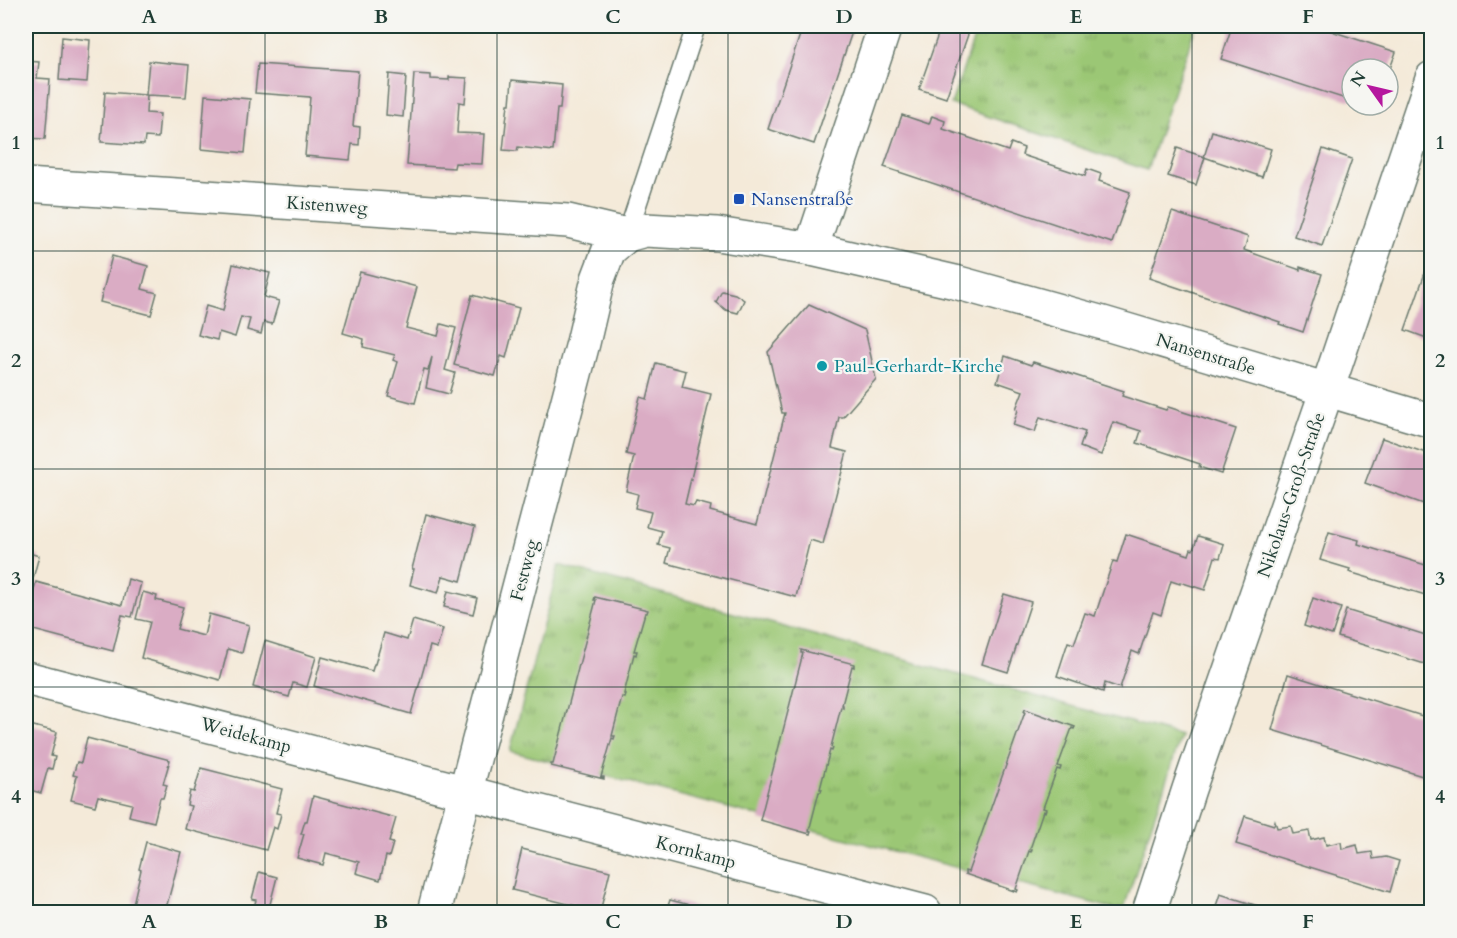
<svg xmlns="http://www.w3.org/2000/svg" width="1457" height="938" viewBox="0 0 1457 938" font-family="Cardo,serif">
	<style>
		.grass { fill: url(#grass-tufts); stroke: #5d8254; stroke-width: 1.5 }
		.building { fill: #daacc4 }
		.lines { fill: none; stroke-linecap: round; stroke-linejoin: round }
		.service-casing { stroke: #6a7a6e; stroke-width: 21 }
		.minor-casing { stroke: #6a7a6e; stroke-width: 36 }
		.service { stroke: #fff; stroke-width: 18 }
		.minor { stroke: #fff; stroke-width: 33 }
		.grid { fill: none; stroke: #1f3d34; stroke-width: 1.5; stroke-opacity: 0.55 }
		.transit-dot { fill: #1a4fb4; stroke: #f6f6f2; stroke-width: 2 }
		.culture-dot { fill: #0f9aa8; stroke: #f6f6f2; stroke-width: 2 }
		.labels { text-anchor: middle; stroke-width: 4.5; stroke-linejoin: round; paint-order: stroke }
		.transit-label { font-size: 18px; fill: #164399; stroke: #f6f6f2; text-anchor: start }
		.street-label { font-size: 18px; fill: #1f3d34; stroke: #f6f6f2 }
		.culture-label { font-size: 18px; fill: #0d838f; stroke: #f6f6f2; text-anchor: start }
		.neatline { fill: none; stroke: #1f3d34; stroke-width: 2 }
		.grid-label { font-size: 20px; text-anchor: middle; font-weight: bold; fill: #1f3d34 }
	</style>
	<defs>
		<pattern id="grass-tufts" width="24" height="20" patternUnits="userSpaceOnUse" patternTransform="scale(1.5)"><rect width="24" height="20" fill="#9bc775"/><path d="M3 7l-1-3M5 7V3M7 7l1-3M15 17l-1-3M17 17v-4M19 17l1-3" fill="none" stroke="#7ea361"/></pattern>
	</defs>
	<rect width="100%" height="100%" fill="#f6f6f2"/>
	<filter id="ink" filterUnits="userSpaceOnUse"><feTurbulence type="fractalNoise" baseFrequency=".0167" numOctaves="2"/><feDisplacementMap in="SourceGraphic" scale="12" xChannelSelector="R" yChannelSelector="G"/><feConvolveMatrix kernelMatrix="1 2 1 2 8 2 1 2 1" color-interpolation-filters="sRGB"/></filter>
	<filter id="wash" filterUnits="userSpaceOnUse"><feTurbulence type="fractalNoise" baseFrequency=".008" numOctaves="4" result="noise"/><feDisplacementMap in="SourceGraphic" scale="24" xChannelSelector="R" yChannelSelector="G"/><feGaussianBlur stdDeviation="1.35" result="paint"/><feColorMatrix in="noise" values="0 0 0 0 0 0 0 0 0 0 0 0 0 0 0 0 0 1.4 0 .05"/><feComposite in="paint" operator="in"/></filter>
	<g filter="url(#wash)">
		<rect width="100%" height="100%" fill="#f4ead9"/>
		<g class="grass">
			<polygon points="978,26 1187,26 1195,28 1147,170 951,104"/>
			<polygon points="559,565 1181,736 1123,911 510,751"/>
		</g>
		<g id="blocks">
			<g class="building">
				<polygon points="803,26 854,26 814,144 768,129"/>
				<polygon points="941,26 971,26 946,98 919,89"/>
				<polygon points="1232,26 1316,26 1396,52 1388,74 1388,69 1352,69 1352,101 1221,59"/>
				<polygon points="62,37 90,40 87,82 59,80"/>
				<polygon points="26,61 39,62 37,78 50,79 45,139 26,138"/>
				<polygon points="149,61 189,65 186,97 147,95 146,113 160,114 158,138 145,137 144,145 101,142 105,92 146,95"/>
				<polygon points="258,64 358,71 353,126 360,127 359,145 352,144 350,160 305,156 310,97 255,93"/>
				<polygon points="389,74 406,76 403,117 386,115"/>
				<polygon points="414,74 431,75 431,79 449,80 449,77 467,78 465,103 459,102 457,133 484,134 482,164 455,163 454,168 407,165"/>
				<polygon points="512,80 562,85 560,109 557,109 553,151 518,147 517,151 503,150 508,104 510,104"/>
				<polygon points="205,95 250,99 245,153 201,149"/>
				<polygon points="902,115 929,124 932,116 945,121 943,129 1008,151 1011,143 1024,148 1022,155 1085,176 1087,169 1101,174 1099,181 1130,192 1112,243 884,167"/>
				<polygon points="1212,131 1271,149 1262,177 1204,157"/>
				<polygon points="1177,148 1205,157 1196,185 1168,176"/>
				<polygon points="1323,149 1352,159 1322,246 1294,236"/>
				<polygon points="1172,212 1248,237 1244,250 1300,270 1300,267 1322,274 1303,332 1279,324 1280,322 1149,278"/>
				<polygon points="1432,253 1432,340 1405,330"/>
				<polygon points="112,256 148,266 142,289 157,293 151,315 100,302"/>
				<polygon points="233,264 270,273 264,297 279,301 272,324 264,322 261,334 247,330 250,319 241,317 235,337 219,332 217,340 198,335 206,306 223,311"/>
				<polygon points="360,272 417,287 406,328 438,336 441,324 456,328 445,370 455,373 449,394 426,388 432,357 428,370 424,369 415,403 388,396 398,362 393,360 395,355 363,347 364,339 343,333"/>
				<polygon points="722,291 735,294 744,300 738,313 726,310 716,302"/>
				<polygon points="472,295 519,308 506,358 501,356 495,376 454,365"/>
				<polygon points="809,305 865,330 876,379 843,417 839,417 832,448 847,452 823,544 810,540 796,597 666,563 670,548 658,545 662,531 647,527 651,512 635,508 638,494 626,491 634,456 626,454 640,397 647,399 656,363 686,371 682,387 711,394 685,504 694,506 696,502 711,506 710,511 757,524 785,413 782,413 768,352"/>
				<polygon points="1005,356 1031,365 1033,362 1124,391 1122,396 1166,410 1168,407 1236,429 1221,474 1199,467 1200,464 1137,443 1141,431 1113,422 1101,455 1080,447 1085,432 1040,417 1035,432 1013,425 1018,410 1016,409 1023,391 997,382"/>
				<polygon points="1382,438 1432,455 1432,507 1365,483"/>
				<polygon points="426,514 475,527 461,581 443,576 438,593 410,585 414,569 412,569"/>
				<polygon points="1329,532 1359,540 1358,544 1432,567 1432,597 1349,572 1350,569 1320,560"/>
				<polygon points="1126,534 1189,555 1191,549 1193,550 1198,536 1224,544 1220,558 1215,557 1205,590 1180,582 1180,584 1171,581 1161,615 1153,612 1139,654 1132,651 1120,688 1105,683 1103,692 1057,676 1068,642 1074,644 1085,613 1095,616 1113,561 1117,562"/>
				<polygon points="26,552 39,556 31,586 26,585"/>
				<polygon points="128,579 141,583 132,617 122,615 113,651 26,628 26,618 36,582 122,605"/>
				<polygon points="448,591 477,598 473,614 444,607"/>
				<polygon points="143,592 157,596 156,600 183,607 177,629 204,636 209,614 249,625 242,653 228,649 220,680 141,658 150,622 136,619"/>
				<polygon points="1004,594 1031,602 1008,672 982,664"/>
				<polygon points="595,597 648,610 647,613 645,613 634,651 637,651 636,655 634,654 624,694 626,695 625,698 622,697 612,736 615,736 614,739 612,738 601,777 604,777 604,779 551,766 551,764 553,764 596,600 594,600"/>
				<polygon points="1313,598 1341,608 1332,635 1304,626"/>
				<polygon points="1346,610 1432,637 1431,666 1338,637"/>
				<polygon points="413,620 443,629 437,648 430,646 411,714 314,686 322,657 372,671 374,664 375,664 384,633 407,640"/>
				<polygon points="265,641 316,657 307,687 293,683 289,697 253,687"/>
				<polygon points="801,650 854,664 854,667 852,666 842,705 843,705 843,708 841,707 831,747 833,748 832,751 830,750 820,789 822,789 821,792 819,792 809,831 811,831 810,834 760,820 803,653 801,653"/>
				<polygon points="1288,674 1432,719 1432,779 1272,730"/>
				<polygon points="1025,709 1075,727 1074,729 1072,728 1058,766 1061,767 1060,770 1057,769 1043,808 1046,809 1045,812 1043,811 1030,849 1032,849 1031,852 1029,851 1016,889 1018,890 1017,892 965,874 965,871 968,872 1025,712 1024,712"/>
				<polygon points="26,724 57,732 51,756 55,757 52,769 48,768 41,793 26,789"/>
				<polygon points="87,738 170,760 163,784 167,785 163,798 160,798 154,822 129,816 132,804 98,796 95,806 71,800 77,776 73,775 77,762 81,763"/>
				<polygon points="201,768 282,789 276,813 281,814 277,829 273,827 266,850 185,829 191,806 187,805 190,791 194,792"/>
				<polygon points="313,796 396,818 389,842 393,843 389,857 386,856 380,880 356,873 359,862 326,853 323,865 297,858 304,834 301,834 305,821 307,821"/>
				<polygon points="1245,816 1274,825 1275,821 1277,828 1291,826 1293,834 1309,831 1311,840 1324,837 1326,845 1341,842 1342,849 1357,845 1359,854 1372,852 1373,859 1386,857 1399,861 1390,892 1236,844"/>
				<polygon points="146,842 181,852 165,912 133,904 141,870 139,869"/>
				<polygon points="522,849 610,871 600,912 512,890"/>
				<polygon points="259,872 277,877 268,912 253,911 256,900 252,899"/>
				<polygon points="1220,894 1277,912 1214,912"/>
				<polygon points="670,900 717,912 666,912"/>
			</g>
		</g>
	</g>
	<g filter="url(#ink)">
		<use href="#blocks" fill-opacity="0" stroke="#6a7a6e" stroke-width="1.5"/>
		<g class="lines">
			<defs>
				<polyline id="service" points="627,235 696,26"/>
				<g id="minor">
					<polyline points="26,185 568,221 627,235"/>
					<polyline points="811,249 885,26"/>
					<polyline points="26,678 925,912"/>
					<polyline points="434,912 583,343 598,279 609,250 627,235 645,230 717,234 811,249 955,282 1103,323 1432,421"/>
					<polyline points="1149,912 1189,789 1327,390 1432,78"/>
				</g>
			</defs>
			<use href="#service" class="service-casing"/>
			<use href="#minor" class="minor-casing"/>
			<use href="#service" class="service"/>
			<use href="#minor" class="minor"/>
		</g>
	</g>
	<path class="grid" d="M265,26V912M497,26V912M728,26V912M960,26V912M1192,26V912M26,251H1432M26,469H1432M26,687H1432"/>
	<rect class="transit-dot" x="733" y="193" width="12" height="12" rx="3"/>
	<circle class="culture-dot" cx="822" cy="366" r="6"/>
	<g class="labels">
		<g class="transit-label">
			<text x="751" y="205">Nansenstraße</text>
		</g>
		<g class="street-label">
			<text transform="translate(327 205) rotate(4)" y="6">Kistenweg</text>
			<text transform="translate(1206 354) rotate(17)" y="6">Nansenstraße</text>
			<text transform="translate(1291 495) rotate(-71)" y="6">Nikolaus-Groß-Straße</text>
			<text transform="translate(524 570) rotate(-75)" y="6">Festweg</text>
			<text transform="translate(246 735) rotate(15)" y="6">Weidekamp</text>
			<text transform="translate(696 852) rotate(15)" y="6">Kornkamp</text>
		</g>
		<g class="culture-label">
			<text x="834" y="372">Paul-Gerhardt-Kirche</text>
		</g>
	</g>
	<rect width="1457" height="938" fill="none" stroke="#f6f6f2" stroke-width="66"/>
	<g transform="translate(1370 87) rotate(304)"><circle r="28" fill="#f6f6f2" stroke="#a0aca6" stroke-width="1.5"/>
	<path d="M0-4.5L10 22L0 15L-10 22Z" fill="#b5179e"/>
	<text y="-9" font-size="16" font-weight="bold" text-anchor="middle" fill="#1f3d34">N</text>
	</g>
	<rect x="33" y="33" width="1391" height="872" class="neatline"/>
	<g class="grid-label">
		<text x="149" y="23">A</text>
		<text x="381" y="23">B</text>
		<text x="613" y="23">C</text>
		<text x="844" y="23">D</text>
		<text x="1076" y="23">E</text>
		<text x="1308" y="23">F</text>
		<text x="16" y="149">1</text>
		<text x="1440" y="149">1</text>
		<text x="16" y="367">2</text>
		<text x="1440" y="367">2</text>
		<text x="16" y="585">3</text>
		<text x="1440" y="585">3</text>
		<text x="16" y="803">4</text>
		<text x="1440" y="803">4</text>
		<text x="149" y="928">A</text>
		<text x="381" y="928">B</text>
		<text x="613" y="928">C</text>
		<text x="844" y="928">D</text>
		<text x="1076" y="928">E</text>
		<text x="1308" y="928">F</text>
	</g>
</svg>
